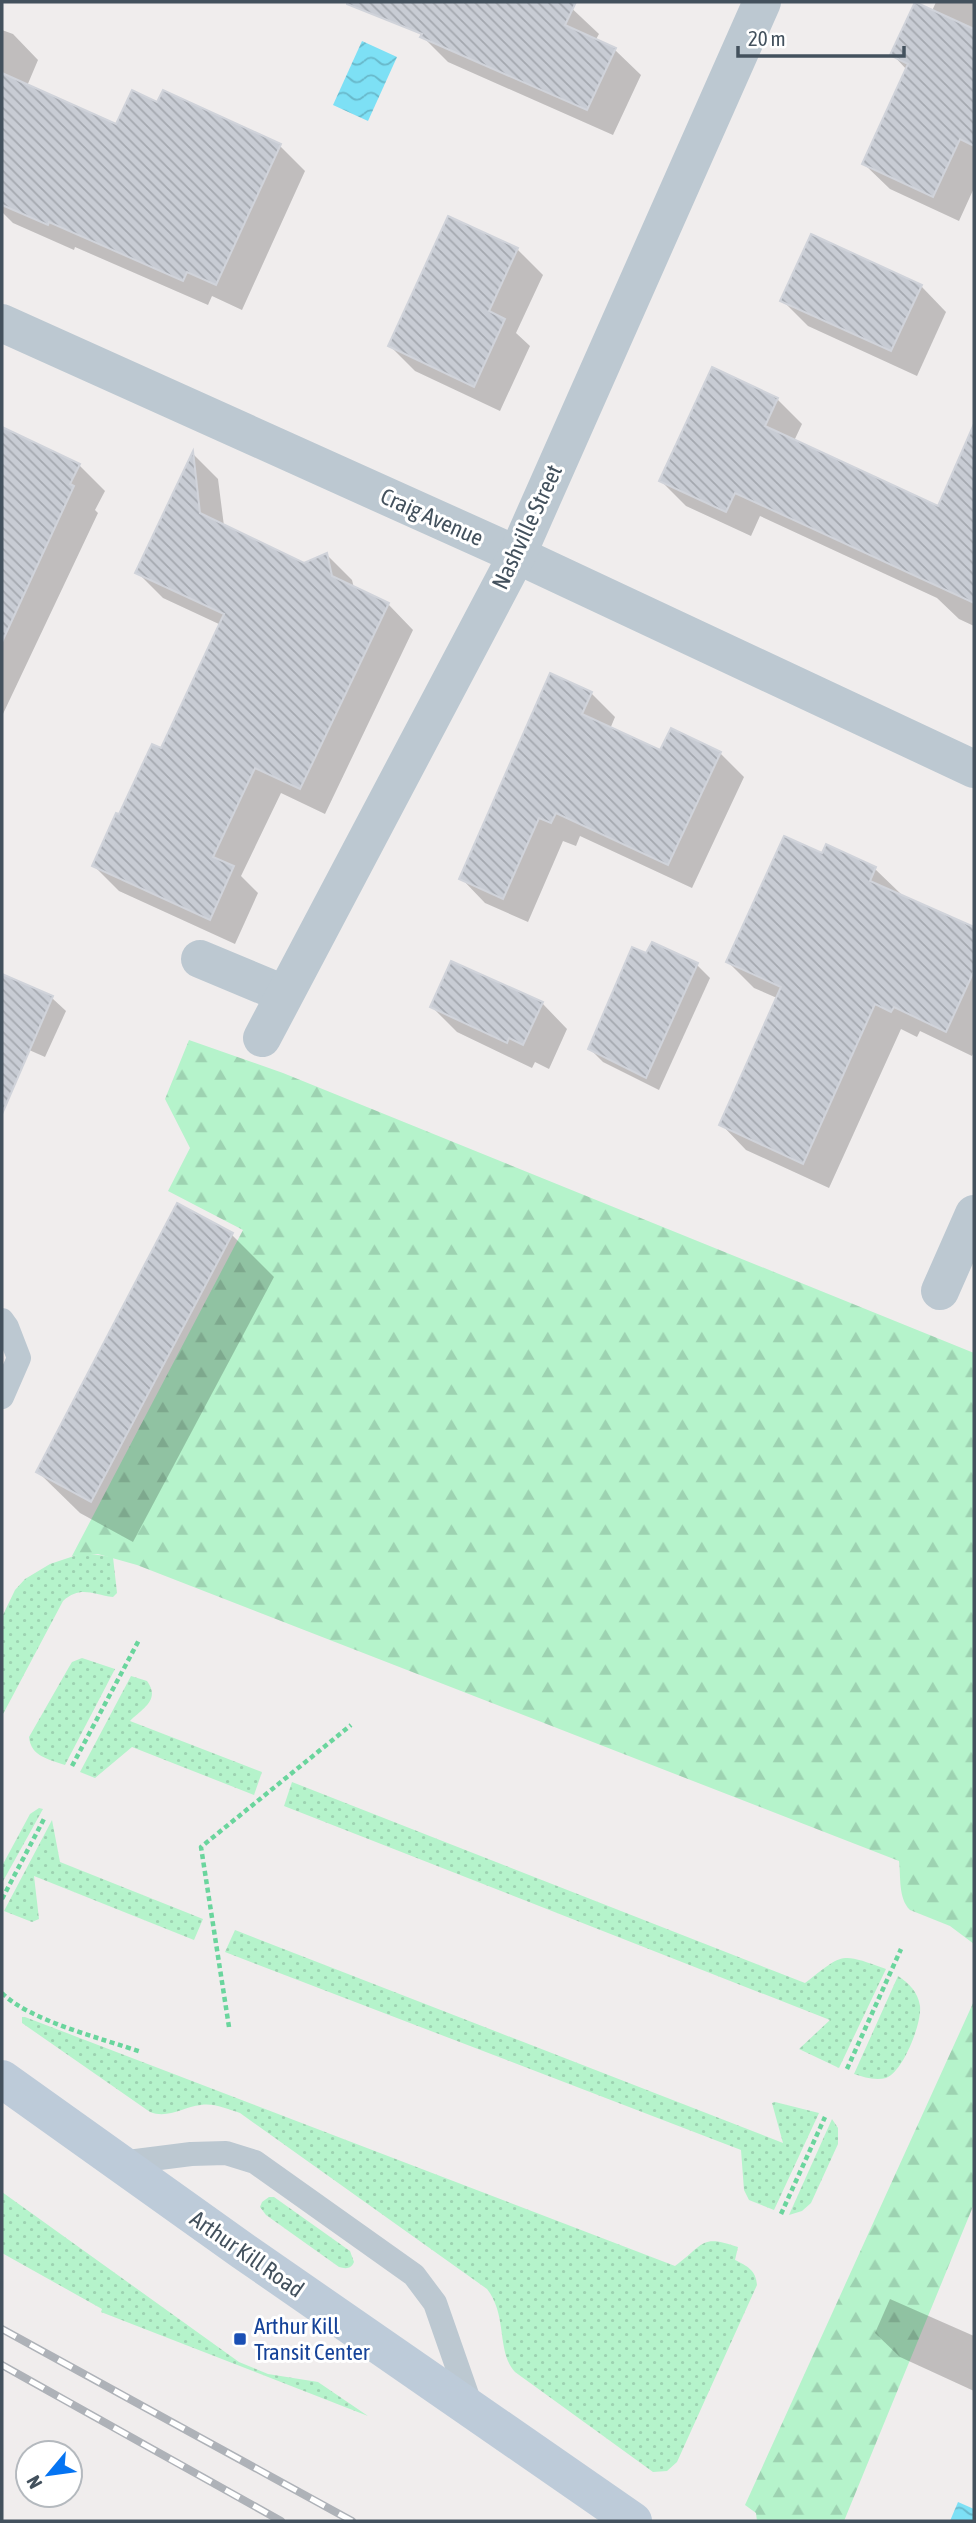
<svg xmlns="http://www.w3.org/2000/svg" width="976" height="2523" viewBox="0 0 976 2523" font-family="'Asap Condensed',sans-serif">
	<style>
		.grass { fill: url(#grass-dots) }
		.forest { fill: url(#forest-firs) }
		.water { fill: url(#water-waves) }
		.shadow { fill: #0003 }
		.building { fill: url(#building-back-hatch); stroke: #d0d3da; stroke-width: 2 }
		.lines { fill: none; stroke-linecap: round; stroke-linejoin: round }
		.path { stroke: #6ad59d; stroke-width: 4.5; stroke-dasharray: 5 3.5; stroke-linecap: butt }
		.lane { stroke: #bcc8d1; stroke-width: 24 }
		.street { stroke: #bcc8d1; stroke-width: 38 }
		.secondary { stroke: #bdcbd9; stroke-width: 38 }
		.rail-casing { stroke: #aeb2b8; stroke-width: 8 }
		.rail { stroke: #fff; stroke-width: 5; stroke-dasharray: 16; stroke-linecap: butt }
		.transit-dot { fill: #1a4fb4; stroke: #fff; stroke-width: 2.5 }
		.labels { text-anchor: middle; stroke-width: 6; stroke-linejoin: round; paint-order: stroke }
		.street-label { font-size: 23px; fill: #43515d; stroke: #fff }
		.transit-label { font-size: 23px; fill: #164399; stroke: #fff; text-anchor: start }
	</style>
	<defs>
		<pattern id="grass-dots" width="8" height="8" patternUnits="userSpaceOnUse" patternTransform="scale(1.75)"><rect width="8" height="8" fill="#b5f3cb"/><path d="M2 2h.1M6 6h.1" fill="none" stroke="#9dd2b1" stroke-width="1.8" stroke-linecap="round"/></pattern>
		<pattern id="forest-firs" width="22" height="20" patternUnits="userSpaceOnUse" patternTransform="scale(1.75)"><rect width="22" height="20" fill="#b5f3cb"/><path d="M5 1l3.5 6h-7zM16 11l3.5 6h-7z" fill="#9dd2b1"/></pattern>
		<pattern id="water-waves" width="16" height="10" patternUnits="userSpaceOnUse" patternTransform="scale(1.75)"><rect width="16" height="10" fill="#7de0f5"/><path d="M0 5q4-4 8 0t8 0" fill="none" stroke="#68b8ca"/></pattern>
		<pattern id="building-back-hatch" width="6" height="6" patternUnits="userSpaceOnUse" patternTransform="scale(1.75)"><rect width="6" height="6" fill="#c8ccd4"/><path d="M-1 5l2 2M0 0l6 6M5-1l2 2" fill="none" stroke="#a4a8af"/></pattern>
	</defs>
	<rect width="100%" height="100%" fill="#f0eded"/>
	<g class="grass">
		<path d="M83,1553L113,1557L117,1593L113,1597C93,1595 81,1585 63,1601L2,1716V1617L15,1590L25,1579L50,1564Z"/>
		<path d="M82,1658L115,1669L65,1765C49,1759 31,1757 29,1737L69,1667L72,1662Z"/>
		<path d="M131,1676L147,1681C161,1700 142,1709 130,1721L262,1772L254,1795L132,1747L95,1778L80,1772Z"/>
		<path d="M292,1782L805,1983C844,1953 839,1952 886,1969L839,2068L799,2049L830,2020L284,1806Z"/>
		<polygon points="39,1808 43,1809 2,1883 2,1866 30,1814"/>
		<polygon points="52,1820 60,1862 203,1919 194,1940 34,1876 39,1919 32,1922 4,1911"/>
		<polygon points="235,1930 783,2143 772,2103 775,2102 819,2113 774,2210 749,2200 744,2190 741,2150 225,1952"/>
		<path d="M898,1976C909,1983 918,1992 920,2006C922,2023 903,2072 886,2078C875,2081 864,2077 854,2074Z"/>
		<path d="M25,2017L675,2266C705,2244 700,2234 738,2247L735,2260C747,2266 756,2270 757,2285L677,2462L667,2471L653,2472L515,2372C496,2351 508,2316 487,2289L240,2113C227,2109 214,2103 201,2105C183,2107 168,2119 150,2112L22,2023V2017Z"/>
		<polygon points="832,2119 838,2128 838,2144 811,2203 802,2211 789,2215"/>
		<polygon points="2,2192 239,2362 268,2374 318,2382 368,2416 101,2312 102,2309 2,2253"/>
		<path d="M269,2197H274L350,2251L354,2262C351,2269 346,2269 339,2267L266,2215L260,2207L262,2202Z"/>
	</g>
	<g class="forest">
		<path d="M189,1040L283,1073L974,1353V1944L950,1926L910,1910C898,1898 901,1877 899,1861L137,1565L98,1554L72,1556L243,1230L168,1191L190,1148L165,1099Z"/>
		<polygon points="974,2001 974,2204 844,2521 757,2521 756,2513 745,2505"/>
	</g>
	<g class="water">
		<polygon points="362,41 397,57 368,121 333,105"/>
		<polygon points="958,2502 974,2509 974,2521 950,2521"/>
	</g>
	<g class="shadow">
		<polygon points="380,2 565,2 599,34 595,41 615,50 641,75 613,135 448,62 417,31 422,21"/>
		<polygon points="936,2 974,2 974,188 959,221 890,189 864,164 907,70 893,55 932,11"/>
		<polygon points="2,30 13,34 38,60 27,86 117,126 158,104 280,146 305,171 242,310 212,296 208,305 75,247 74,250 13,223 2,212"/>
		<polygon points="448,218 517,249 543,275 516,333 530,346 500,411 415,371 390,346"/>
		<polygon points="921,286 946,312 917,376 808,326 783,301"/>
		<polygon points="777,399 802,424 794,441 939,508 974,428 974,626 959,619 937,598 760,516 751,536 686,506 661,481"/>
		<polygon points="2,429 79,465 105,491 95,510 98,513 2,716"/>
		<polygon points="193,454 218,479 224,526 304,564 327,555 352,580 354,588 388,604 413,630 325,814 281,793 241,876 258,893 235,944 119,891 94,866 120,816 162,751 221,625 163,598 137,572"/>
		<polygon points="591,693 615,717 610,729 661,753 720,753 744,777 692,888 580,836 576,846 563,841 528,922 485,903 461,878"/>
		<polygon points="827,847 875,869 901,894 900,896 974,930 974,1052 972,1056 920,1031 917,1037 901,1029 829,1188 746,1150 721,1124 777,998 754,988 728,962 823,855"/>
		<polygon points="647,955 697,965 710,978 659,1090 603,1062 590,1049"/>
		<polygon points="2,976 52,998 66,1011 45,1057 2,1038"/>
		<polygon points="542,1003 567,1029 549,1069 535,1062 532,1068 457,1032 432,1007"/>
		<polygon points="178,1206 232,1235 274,1277 133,1542 80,1513 38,1472"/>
		<polygon points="890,2299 974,2336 974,2391 900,2357 875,2333"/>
	</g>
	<g class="building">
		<polygon points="347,2 576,2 565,25 616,48 587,110 420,37 422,34 347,4"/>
		<polygon points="915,2 974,29 974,146 960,139 933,197 862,164 908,64 890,55"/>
		<polygon points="2,73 116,124 132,90 157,102 163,90 281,144 216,285 187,272 183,281 49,222 48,225 2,205"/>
		<polygon points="448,216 518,248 489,311 505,319 474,387 388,346"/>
		<polygon points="811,234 922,285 891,351 780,301"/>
		<polygon points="712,367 778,398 765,426 938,506 974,424 974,603 735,493 726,512 659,481"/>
		<polygon points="2,427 80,464 70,484 74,486 2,642"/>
		<polygon points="193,451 200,513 304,563 327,553 332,576 389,603 300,789 255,768 213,857 234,866 210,920 92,866 116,813 119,814 152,744 161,748 224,614 135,573"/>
		<polygon points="550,673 592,692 582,714 660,750 671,728 721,752 668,865 556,813 551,823 539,818 503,899 459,879"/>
		<polygon points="784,836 822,853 826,844 876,867 870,881 974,927 974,971 946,1032 894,1007 891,1012 875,1004 803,1164 719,1125 781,987 726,962"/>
		<polygon points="652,942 698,963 646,1078 588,1049 632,947 646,953"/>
		<polygon points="451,961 543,1002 523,1045 509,1038 507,1043 430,1007"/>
		<polygon points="2,974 53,996 2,1114"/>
		<polygon points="177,1203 233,1233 91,1502 36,1472"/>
	</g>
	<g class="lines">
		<g class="path">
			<polyline points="72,1766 139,1640"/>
			<polyline points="2,1899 45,1817"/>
			<path d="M2,1993C30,2021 101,2038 141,2052"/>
			<polyline points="229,2027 201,1847 351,1725"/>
			<polyline points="847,2069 901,1949"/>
			<polyline points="781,2214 825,2117"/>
		</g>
		<g class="lane">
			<polyline points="2,1320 7,1327 19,1358 2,1397"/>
			<polyline points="120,2163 191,2154 226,2153 255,2162 414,2275 435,2303 472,2409"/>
		</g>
		<g class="street">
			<polyline points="2,323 517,555 974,769"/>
			<polyline points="200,959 284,994"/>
			<polyline points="262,1038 517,555 762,2"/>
			<polyline points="940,1291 974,1214"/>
		</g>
		<polyline class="secondary" points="2,2079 243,2251 633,2521"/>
		<defs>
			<g id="rail">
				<polyline points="2,2329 352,2521"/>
				<polyline points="2,2365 281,2521"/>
			</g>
		</defs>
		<use href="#rail" class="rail-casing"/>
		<use href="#rail" class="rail"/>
	</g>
	<rect class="transit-dot" x="233" y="2332" width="14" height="14" rx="3.5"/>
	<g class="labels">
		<g class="street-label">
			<text transform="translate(432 517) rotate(24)" y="8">Craig Avenue</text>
			<text transform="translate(527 527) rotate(-65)" y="8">Nashville Street</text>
			<text transform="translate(247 2254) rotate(35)" y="8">Arthur Kill Road</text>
		</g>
		<g class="transit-label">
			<text x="254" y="2334">Arthur Kill<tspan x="254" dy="26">Transit Center</tspan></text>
		</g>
	</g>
	<rect width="976" height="2523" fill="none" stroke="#43515d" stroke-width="7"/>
	<g transform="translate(49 2474) rotate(241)"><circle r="33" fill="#ffffff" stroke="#b4b9be" stroke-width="2"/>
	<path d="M0-5L12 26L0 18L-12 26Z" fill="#0574f2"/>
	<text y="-10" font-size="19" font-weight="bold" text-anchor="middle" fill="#43515d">N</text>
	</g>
	<path d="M738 46v10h166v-10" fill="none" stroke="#43515d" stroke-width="3.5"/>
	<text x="748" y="46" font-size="21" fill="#43515d" stroke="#ffffff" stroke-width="5" paint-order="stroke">20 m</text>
</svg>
